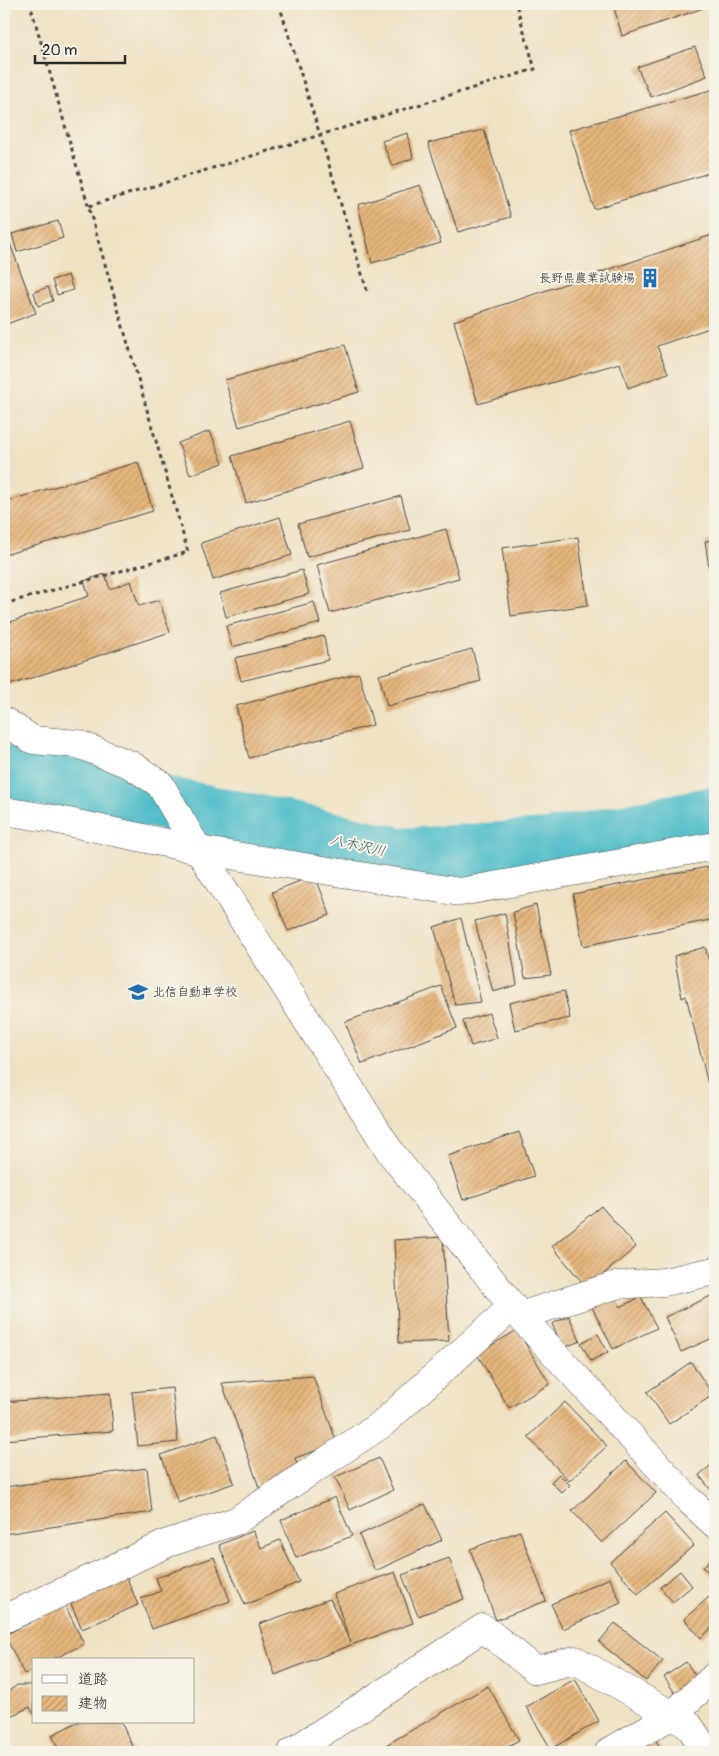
<svg xmlns="http://www.w3.org/2000/svg" width="719" height="1756" viewBox="0 0 719 1756" font-family="Pangolin,'Klee One',sans-serif">
	<style>
		.lines { fill: none; stroke-linecap: round; stroke-linejoin: round }
		.river { stroke: #50bdc9; stroke-width: 54 }
		.building { fill: url(#building-hatch) }
		.minor-casing { stroke: #484642; stroke-width: 29 }
		.path { stroke: #484642; stroke-width: 3; stroke-dasharray: 4 4; stroke-linecap: butt }
		.minor { stroke: #fff; stroke-width: 28 }
		.labels { text-anchor: middle; stroke-width: 4; stroke-linejoin: round; paint-order: stroke }
		.poi-label { font-size: 12px; fill: #2b2b2b; stroke: #f7f3e8; text-anchor: end }
		.water-label { font-size: 14px; font-style: italic; fill: #36575a; stroke: #f7f3e8 }
	</style>
	<defs>
		<pattern id="building-hatch" width="6" height="6" patternUnits="userSpaceOnUse" patternTransform="scale(1.25)"><rect width="6" height="6" fill="#e7b77e"/><path d="M-1 1l2-2M0 6l6-6M5 7l2-2" fill="none" stroke="#bb9567"/></pattern>
	</defs>
	<rect width="100%" height="100%" fill="#f7f3e8"/>
	<filter id="ink" filterUnits="userSpaceOnUse"><feTurbulence type="fractalNoise" baseFrequency=".02" numOctaves="2"/><feDisplacementMap in="SourceGraphic" scale="10" xChannelSelector="R" yChannelSelector="G"/><feConvolveMatrix kernelMatrix="1 2 1 2 8 2 1 2 1" color-interpolation-filters="sRGB"/></filter>
	<filter id="wash" filterUnits="userSpaceOnUse"><feTurbulence type="fractalNoise" baseFrequency=".0096" numOctaves="4" result="noise"/><feDisplacementMap in="SourceGraphic" scale="20" xChannelSelector="R" yChannelSelector="G"/><feGaussianBlur stdDeviation="1.12" result="paint"/><feColorMatrix in="noise" values="0 0 0 0 0 0 0 0 0 0 0 0 0 0 0 0 0 1.4 0 .05"/><feComposite in="paint" operator="in"/></filter>
	<g filter="url(#wash)">
		<rect width="100%" height="100%" fill="#efe2c4"/>
		<g class="lines">
			<polyline class="river" points="4,772 255,821 404,855 549,846 715,813"/>
		</g>
		<g id="blocks">
			<g class="building">
				<polygon points="613,4 715,4 622,36"/>
				<polygon points="695,47 707,76 651,97 637,67"/>
				<polygon points="714,89 715,171 594,209 569,130"/>
				<polygon points="484,130 511,217 458,232 428,143"/>
				<polygon points="408,133 413,158 392,166 382,141"/>
				<polygon points="420,185 441,243 372,263 358,205"/>
				<polygon points="58,221 63,238 17,252 12,234"/>
				<polygon points="715,234 715,326 657,346 668,373 628,388 620,363 478,404 454,321"/>
				<polygon points="9,241 36,313 4,325 4,244"/>
				<polygon points="68,275 73,290 57,295 52,280"/>
				<polygon points="48,287 53,301 38,306 34,292"/>
				<polygon points="345,345 359,392 239,427 225,380"/>
				<polygon points="350,421 364,468 246,503 232,456"/>
				<polygon points="210,431 223,463 190,475 178,443"/>
				<polygon points="138,462 153,511 4,555 4,502"/>
				<polygon points="401,496 410,530 307,557 298,524"/>
				<polygon points="280,517 292,555 213,580 201,543"/>
				<polygon points="446,529 459,578 330,613 317,565"/>
				<polygon points="578,537 588,605 511,616 502,548"/>
				<polygon points="715,540 715,602 714,602 705,541"/>
				<polygon points="302,570 309,594 226,617 220,593"/>
				<polygon points="105,574 110,589 131,581 139,606 159,600 170,632 4,687 4,624 89,596 84,581"/>
				<polygon points="314,602 320,623 232,647 226,626"/>
				<polygon points="324,636 328,660 241,681 235,658"/>
				<polygon points="472,649 481,681 387,706 379,675"/>
				<polygon points="359,673 373,725 249,758 236,706"/>
				<polygon points="712,866 715,883 715,919 583,946 573,894"/>
				<polygon points="315,875 330,915 288,931 272,892"/>
				<polygon points="536,905 551,975 525,978 513,912"/>
				<polygon points="505,913 517,985 493,992 475,921"/>
				<polygon points="461,918 481,1002 455,1005 434,927"/>
				<polygon points="705,947 715,982 715,1082 708,1084 686,996 682,998 674,956"/>
				<polygon points="441,986 457,1028 362,1064 345,1022"/>
				<polygon points="564,991 570,1018 515,1030 509,1003"/>
				<polygon points="489,1013 497,1038 471,1046 463,1021"/>
				<polygon points="519,1132 534,1176 463,1200 448,1156"/>
				<polygon points="601,1206 636,1247 587,1288 552,1246"/>
				<polygon points="443,1237 449,1341 399,1343 394,1240"/>
				<polygon points="614,1294 620,1307 641,1297 657,1328 613,1349 591,1305"/>
				<polygon points="713,1295 715,1301 715,1337 681,1352 665,1317"/>
				<polygon points="569,1316 580,1341 563,1348 552,1324"/>
				<polygon points="517,1330 550,1384 509,1408 477,1354"/>
				<polygon points="598,1334 608,1352 591,1361 581,1343"/>
				<polygon points="691,1362 713,1395 669,1424 647,1392"/>
				<polygon points="313,1376 337,1443 295,1458 301,1475 260,1490 222,1383"/>
				<polygon points="172,1388 178,1442 138,1446 132,1392"/>
				<polygon points="110,1393 113,1431 4,1440 4,1402"/>
				<polygon points="565,1402 607,1446 569,1481 528,1437"/>
				<polygon points="217,1435 234,1483 178,1503 161,1455"/>
				<polygon points="379,1458 393,1490 350,1510 335,1477"/>
				<polygon points="626,1461 656,1493 602,1543 572,1511"/>
				<polygon points="715,1462 715,1495 699,1475"/>
				<polygon points="147,1468 152,1512 4,1534 4,1487"/>
				<polygon points="559,1474 570,1485 562,1493 551,1482"/>
				<polygon points="335,1497 352,1536 296,1558 281,1520"/>
				<polygon points="425,1504 442,1540 375,1571 359,1535"/>
				<polygon points="665,1513 694,1545 638,1594 610,1562"/>
				<polygon points="253,1531 261,1548 280,1540 299,1582 245,1605 219,1545"/>
				<polygon points="520,1531 546,1601 496,1620 470,1549"/>
				<polygon points="715,1555 715,1579 703,1567"/>
				<polygon points="214,1557 230,1601 152,1629 141,1599 161,1591 156,1578"/>
				<polygon points="449,1558 464,1599 418,1616 402,1575"/>
				<polygon points="680,1571 692,1586 673,1602 660,1587"/>
				<polygon points="395,1572 413,1623 351,1645 275,1675 259,1624 330,1599 350,1642 334,1594"/>
				<polygon points="125,1573 138,1605 82,1629 68,1597"/>
				<polygon points="610,1578 621,1603 563,1629 551,1604"/>
				<polygon points="709,1597 715,1605 715,1625 701,1638 684,1619"/>
				<polygon points="65,1605 84,1644 52,1660 34,1660 34,1669 24,1674 5,1635"/>
				<polygon points="615,1623 663,1661 646,1681 599,1642"/>
				<polygon points="686,1662 697,1678 675,1693 664,1677"/>
				<polygon points="575,1679 599,1721 551,1749 526,1707"/>
				<polygon points="17,1685 34,1685 34,1715 30,1707 4,1719 4,1695"/>
				<polygon points="488,1686 519,1740 498,1752 374,1752"/>
				<polygon points="77,1722 121,1722 135,1752 60,1752 52,1735"/>
				<polygon points="655,1739 663,1752 633,1752"/>
			</g>
		</g>
	</g>
	<g filter="url(#ink)">
		<use href="#blocks" fill-opacity="0" stroke="#484642" stroke-width="1"/>
		<g class="lines">
			<defs>
				<g id="minor">
					<polyline points="4,721 33,740 78,744 131,765 160,784 190,836 391,1153 520,1316 690,1501 715,1524"/>
					<polyline points="4,811 54,819 199,850 460,892 715,846"/>
					<polyline points="520,1316 616,1285 664,1282 715,1271"/>
					<polyline points="4,1619 168,1543 236,1521 382,1424 512,1307"/>
					<polyline points="292,1752 483,1628 536,1670 575,1660 688,1724 707,1752"/>
					<polyline points="609,1752 672,1715 715,1676"/>
				</g>
			</defs>
			<use href="#minor" class="minor-casing"/>
			<g class="path">
				<polyline points="279,4 320,135 368,294"/>
				<polyline points="89,206 535,69 516,4"/>
				<polyline points="4,604 188,552 30,4"/>
			</g>
			<use href="#minor" class="minor"/>
		</g>
	</g>
	<defs>
		<symbol id="building-bare" viewBox="-9 -9 18 18"><path d="M-4-6H4V6H1V3H-1V6H-4ZM-2.5-4.3h1.7v1.8h-1.7ZM.8-4.3h1.7v1.8H.8ZM-2.5-1h1.7V.8h-1.7ZM.8-1h1.7V.8H.8Z" fill="#1f6fb2" stroke="#f7f3e8" stroke-width="2.5" paint-order="stroke"/></symbol>
		<symbol id="school-bare" viewBox="-9 -9 18 18"><path d="M0-5L7-2L0 1L-7-2ZM-4 1L0 2.5L4 1V4Q0 6-4 4Z" fill="#1f6fb2" stroke="#f7f3e8" stroke-width="2.5" paint-order="stroke"/></symbol>
	</defs>
	<g fill-rule="evenodd">
		<use href="#building-bare" x="636" y="264" width="28" height="28"/>
		<use href="#school-bare" x="124" y="978" width="28" height="28"/>
	</g>
	<g class="labels">
		<g class="poi-label">
			<text x="635" y="282">長野県農業試験場</text>
			<text x="153" y="996" text-anchor="start">北信自動車学校</text>
		</g>
		<g class="water-label">
			<text transform="translate(358 845) rotate(13)" y="5">八木沢川</text>
		</g>
	</g>
	<rect width="719" height="1756" fill="none" stroke="#f7f3e8" stroke-width="20"/>
	<rect x="32" y="1658" width="162" height="65" fill="#f7f3e8" stroke="#a5a39c"/>
	<rect x="42" y="1675" width="25" height="8" fill="#ffffff" stroke="#a5a39c"/>
	<text x="78" y="1684" font-size="15" fill="#2b2b2b">道路</text>
	<rect x="42" y="1696" width="25" height="15" fill="url(#building-hatch)" stroke="#a5a39c"/>
	<text x="78" y="1708" font-size="15" fill="#2b2b2b">建物</text>
	<path d="M35 55v8h90v-8" fill="none" stroke="#2b2b2b" stroke-width="2.5"/>
	<text x="42" y="55" font-size="15" fill="#2b2b2b" stroke="#f7f3e8" stroke-width="4" paint-order="stroke">20 m</text>
</svg>
